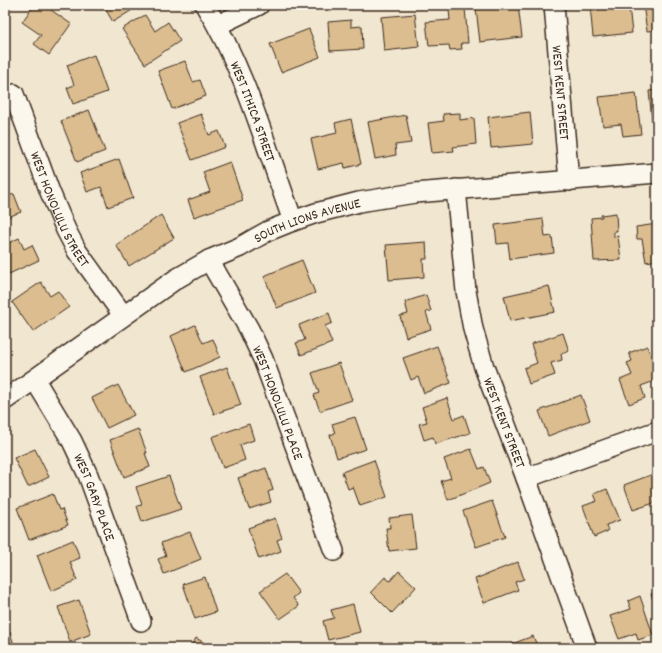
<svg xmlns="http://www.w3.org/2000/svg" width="662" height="653" viewBox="0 0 662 653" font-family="Dekko,sans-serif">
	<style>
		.building { fill: #dbbd8f; stroke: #3b2a1e }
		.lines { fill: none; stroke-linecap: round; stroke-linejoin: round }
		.street-casing { stroke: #3b2a1e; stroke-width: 22 }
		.street { stroke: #fbf7ec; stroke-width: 19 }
		.labels { text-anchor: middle; stroke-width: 3; stroke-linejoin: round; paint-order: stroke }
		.street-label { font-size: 14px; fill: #3b2a1e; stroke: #fbf7ec }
	</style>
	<rect width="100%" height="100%" fill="#f1e6d0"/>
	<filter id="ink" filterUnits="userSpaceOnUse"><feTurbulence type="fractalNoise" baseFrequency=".025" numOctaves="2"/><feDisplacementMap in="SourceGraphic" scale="8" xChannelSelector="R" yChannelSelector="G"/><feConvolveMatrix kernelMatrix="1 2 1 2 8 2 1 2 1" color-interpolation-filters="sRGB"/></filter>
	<g filter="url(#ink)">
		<g class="building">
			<polygon points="34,5 44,5 71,24 49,55 34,44 41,35 22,22"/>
			<polygon points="103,5 140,5 113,22"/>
			<polygon points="507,5 518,5 522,37 480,42 476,9"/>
			<polygon points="590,5 612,5 612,8 629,6 632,33 593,37"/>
			<polygon points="643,5 657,5 657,30 647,31"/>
			<polygon points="465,8 468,43 461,43 462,49 450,50 449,45 429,46 426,22 450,20 449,10"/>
			<polygon points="415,14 419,47 384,51 381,17"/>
			<polygon points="145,15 155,31 168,22 180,41 145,64 122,29"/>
			<polygon points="351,20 351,27 362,26 363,49 330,51 328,22"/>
			<polygon points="309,29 320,57 281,72 270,44"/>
			<polygon points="94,55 107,92 73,104 67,88 74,85 67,65"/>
			<polygon points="185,61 193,82 200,80 206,96 172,109 158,71"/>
			<polygon points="657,90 657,120 652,121 649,91"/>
			<polygon points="636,93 641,134 623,136 621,124 603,126 599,97"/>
			<polygon points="89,110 105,151 77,162 61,121"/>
			<polygon points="530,112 533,144 491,148 488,117"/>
			<polygon points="460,113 460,120 474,118 476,144 453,147 454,151 432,153 428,123 444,121 443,114"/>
			<polygon points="201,114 209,135 219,131 225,147 192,160 177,123"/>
			<polygon points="406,115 411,143 395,145 396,155 375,159 368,122"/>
			<polygon points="351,119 361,164 345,168 344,163 318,169 311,139 337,133 335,123"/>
			<polygon points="119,159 133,198 108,207 101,187 87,192 80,173"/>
			<polygon points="230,162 243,200 194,217 188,200 210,192 203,172"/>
			<polygon points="14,194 21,212 5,218 5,197"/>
			<polygon points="616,213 617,231 614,231 614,237 618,236 621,260 594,261 591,218 602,217 601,215"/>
			<polygon points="161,215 174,238 129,266 116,245"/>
			<polygon points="543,219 545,237 552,236 554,253 510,259 508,243 497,244 495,225"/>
			<polygon points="657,224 657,260 646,262 642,239 637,239 636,227"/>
			<polygon points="19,238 24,249 32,245 39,260 9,274 5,266 5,245"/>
			<polygon points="426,242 427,259 423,259 424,277 389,280 386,245"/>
			<polygon points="302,260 315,293 277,308 264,276"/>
			<polygon points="41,282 50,296 58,291 69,307 33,332 12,302"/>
			<polygon points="549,286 555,312 510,321 504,296"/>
			<polygon points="426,295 431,311 426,312 431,329 406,337 400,316 408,314 405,302"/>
			<polygon points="329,313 332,323 325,326 332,343 301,355 296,343 305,340 299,325"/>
			<polygon points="195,325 203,343 213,339 220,357 186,372 171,336"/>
			<polygon points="563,333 569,351 561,354 562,360 551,363 555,375 529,384 524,368 537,363 531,344"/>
			<polygon points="437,346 451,383 424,393 418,377 411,380 403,358"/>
			<polygon points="647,346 657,372 657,380 641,386 645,398 629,404 620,380 632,375 627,363 632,361 629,353"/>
			<polygon points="339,363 352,400 320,411 314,395 319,393 312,373"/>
			<polygon points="227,367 241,405 214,414 200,377"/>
			<polygon points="118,385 134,415 107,428 92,398"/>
			<polygon points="581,395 590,420 548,436 539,411"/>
			<polygon points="447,398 454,419 464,415 470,433 435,444 433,437 424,440 419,424 427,422 422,407"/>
			<polygon points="355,417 366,449 337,458 330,435 335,433 332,424"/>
			<polygon points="249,424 254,440 240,445 245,460 223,468 212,437"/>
			<polygon points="138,429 147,453 145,453 150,467 124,477 110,440"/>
			<polygon points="35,449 49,477 28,487 14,458"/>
			<polygon points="471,449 479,469 484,467 490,483 448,500 441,481 451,478 444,459"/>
			<polygon points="374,460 387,497 360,506 353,487 348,489 342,472"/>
			<polygon points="266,468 273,490 268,492 271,502 249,509 238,478"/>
			<polygon points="656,473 657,477 657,502 633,510 624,485"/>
			<polygon points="169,476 181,509 142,522 137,506 142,505 136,487"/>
			<polygon points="607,489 620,520 606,525 608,531 594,537 583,506 597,501 594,494"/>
			<polygon points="53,494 59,510 62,509 68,525 29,540 17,508"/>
			<polygon points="492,501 505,537 476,547 463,511"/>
			<polygon points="412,515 416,548 389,551 386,528 390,528 389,518"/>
			<polygon points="275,518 282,538 277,540 281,551 259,559 248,528"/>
			<polygon points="190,532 201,559 164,574 158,559 166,556 161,543"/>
			<polygon points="73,540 80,558 70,562 77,580 51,591 37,555"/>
			<polygon points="518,562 524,579 515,582 518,590 484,603 475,579"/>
			<polygon points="399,571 416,587 392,613 371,592 385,577 390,581"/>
			<polygon points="285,574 299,593 293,598 299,606 280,619 260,591"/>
			<polygon points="205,577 216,612 195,619 183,584"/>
			<polygon points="657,592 657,610 651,594"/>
			<polygon points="640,596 653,635 638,640 636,633 619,639 610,616 631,609 628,601"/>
			<polygon points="79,600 91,634 70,642 58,607"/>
			<polygon points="353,604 360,632 328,640 323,621 334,618 331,610"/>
			<polygon points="10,632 15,648 5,648 5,634"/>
			<polygon points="533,636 538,648 513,648 512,644"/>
			<polygon points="196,638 213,648 190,648"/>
		</g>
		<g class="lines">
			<defs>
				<g id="street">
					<path id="s1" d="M205,5C246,71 266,148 293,221"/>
					<path id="s2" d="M554,5L569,181"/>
					<polyline points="218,25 259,5"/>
					<path id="s3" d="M14,94L50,192L66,230L77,251L123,315"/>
					<path id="s4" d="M456,189L466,291L473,329L484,367L526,478L587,648"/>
					<path id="s5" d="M209,260L249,329L263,359L334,551"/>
					<path id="s6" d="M35,380L72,441L88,475L141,621"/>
					<path id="s7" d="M5,400L176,279L209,260L240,247L268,231L293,221L316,213L359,202L415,193L657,173"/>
					<polyline points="526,478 657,431"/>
				</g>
			</defs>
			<use href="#street" class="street-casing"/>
			<use href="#street" class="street"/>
		</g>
	</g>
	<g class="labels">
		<g class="street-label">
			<text dy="5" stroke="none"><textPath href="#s2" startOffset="88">WEST KENT STREET</textPath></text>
			<text dy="5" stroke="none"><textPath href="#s1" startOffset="117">WEST ITHICA STREET</textPath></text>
			<text dy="5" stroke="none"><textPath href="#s3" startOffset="124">WEST HONOLULU STREET</textPath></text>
			<text dy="5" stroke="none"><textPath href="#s7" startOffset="354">SOUTH LIONS AVENUE</textPath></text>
			<text dy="5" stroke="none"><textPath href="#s5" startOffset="159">WEST HONOLULU PLACE</textPath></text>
			<text dy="5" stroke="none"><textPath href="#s4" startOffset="240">WEST KENT STREET</textPath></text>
			<text dy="5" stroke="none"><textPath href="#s6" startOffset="132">WEST GARY PLACE</textPath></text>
		</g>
	</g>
	<rect width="662" height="653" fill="none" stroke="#fbf7ec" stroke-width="20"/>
	<rect x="10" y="10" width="642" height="633" fill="none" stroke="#3b2a1e" stroke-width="1.5" filter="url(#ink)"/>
</svg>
